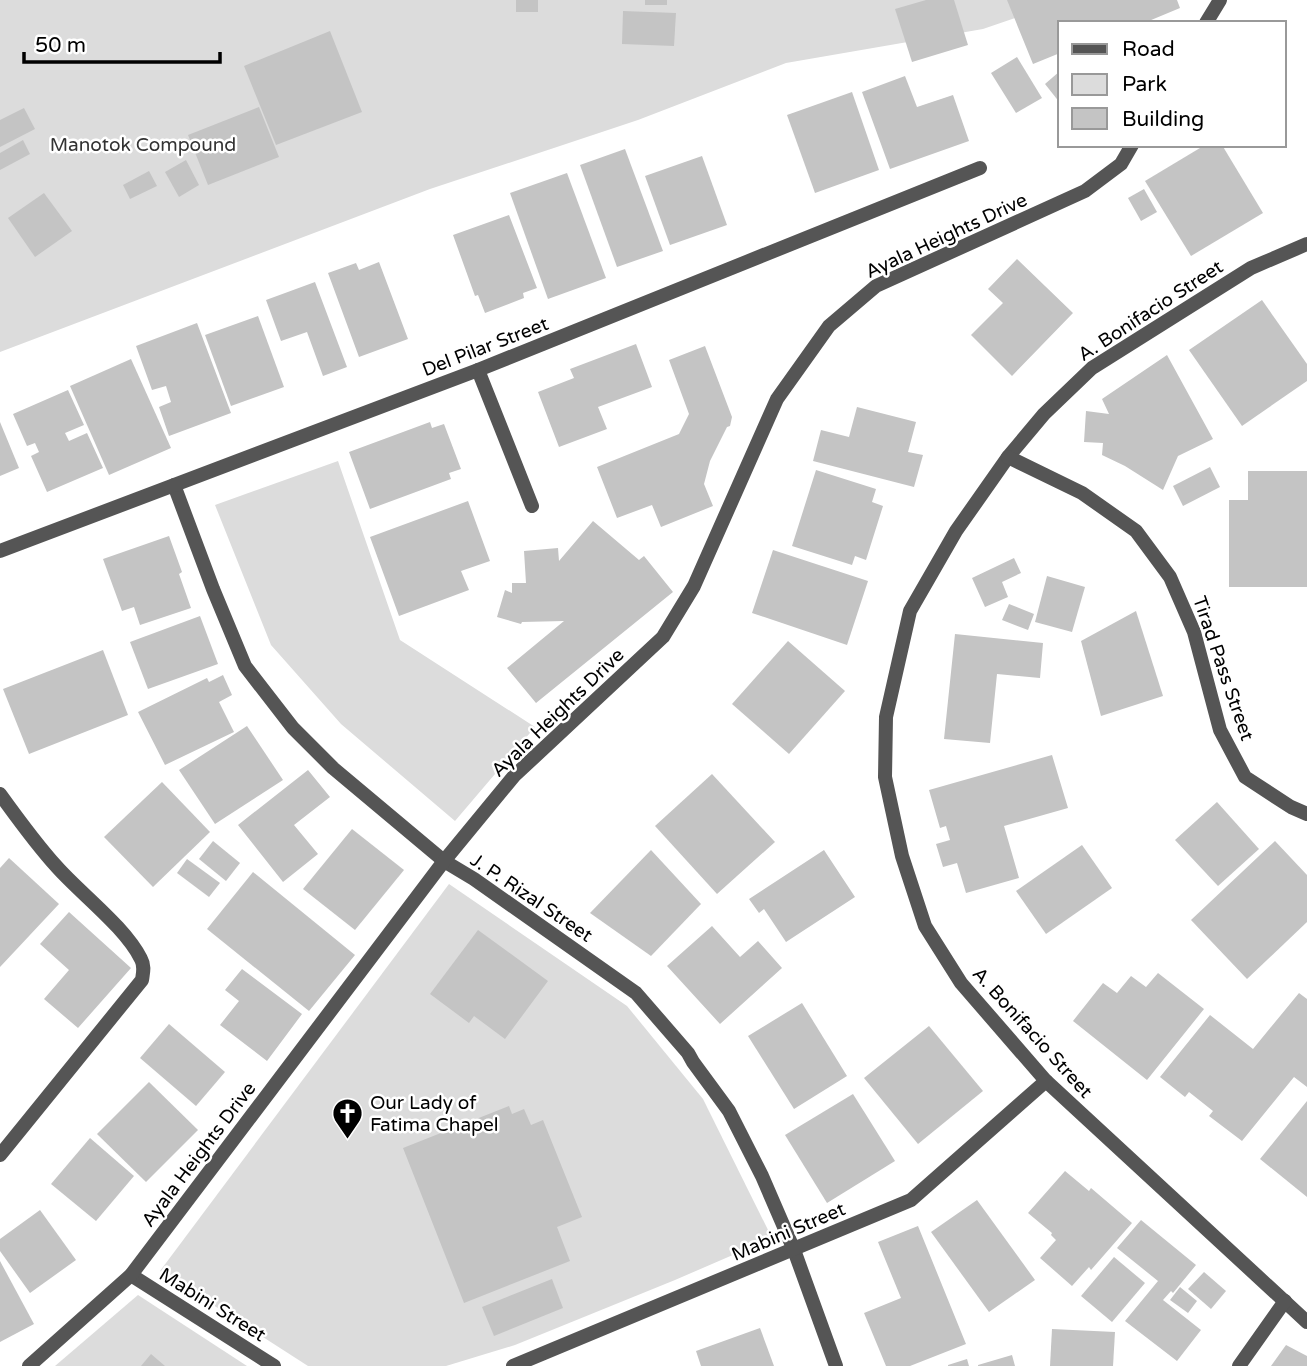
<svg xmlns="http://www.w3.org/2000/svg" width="1307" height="1366" viewBox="0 0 1307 1366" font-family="'Varela Round',sans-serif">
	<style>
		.green { fill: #dcdcdc }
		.building { fill: #c4c4c4 }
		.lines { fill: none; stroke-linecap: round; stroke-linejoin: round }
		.street { stroke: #555; stroke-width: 14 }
		.labels { text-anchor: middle; stroke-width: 5; stroke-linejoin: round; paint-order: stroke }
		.park-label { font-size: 19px; fill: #333; stroke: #fff }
		.street-label { font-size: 19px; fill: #000; stroke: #fff }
		.poi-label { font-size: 19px; fill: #000; stroke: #fff; text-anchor: start }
	</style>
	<rect width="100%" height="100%" fill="#fff"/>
	<g class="green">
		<polygon points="0,0 1068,0 983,29 786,63 638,120 430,189 0,352"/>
		<polygon points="338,461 400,640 535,727 455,821 341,724 271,645 215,505"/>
		<polygon points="449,884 627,1006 703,1099 772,1238 675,1280 515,1345 446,1366 308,1366 160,1271"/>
		<polygon points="138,1295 247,1366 55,1366"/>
	</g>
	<g class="building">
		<rect x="516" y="0" width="22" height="12"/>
		<rect x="645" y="0" width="22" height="5"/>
		<polygon points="926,0 954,0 968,45 912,62 895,9"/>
		<polygon points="1007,0 1177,0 1180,8 1144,23 1060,23 1060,53 1033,64"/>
		<polygon points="623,11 676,13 674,46 622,44"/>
		<polygon points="330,31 362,112 276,145 244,66"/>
		<polygon points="1017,57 1042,98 1016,113 991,73"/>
		<polygon points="1060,71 1060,103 1045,84"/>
		<polygon points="905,76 917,107 953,95 969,141 890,169 862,92"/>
		<polygon points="852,92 879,170 815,193 787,115"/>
		<polygon points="259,107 279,157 208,185 188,135"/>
		<polygon points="24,108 35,129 0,147 0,120"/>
		<polygon points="23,140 30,154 0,170 0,153"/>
		<polygon points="1205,145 1222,145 1263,213 1191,256 1145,181"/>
		<polygon points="625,149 663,251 617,267 580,165"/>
		<polygon points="702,156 727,225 670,245 645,176"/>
		<polygon points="186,160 199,185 179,197 165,172"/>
		<polygon points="149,171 157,186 130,199 123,185"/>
		<polygon points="567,173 606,278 548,299 510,193"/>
		<polygon points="1144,189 1157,212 1141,221 1128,198"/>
		<polygon points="44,193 72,231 35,257 8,218"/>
		<polygon points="509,215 537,288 523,293 524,298 485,313 478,295 475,296 453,235"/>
		<polygon points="1017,259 1073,313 1012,376 971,335 1003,303 988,289"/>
		<polygon points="379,262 408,339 359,357 328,273 356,263 359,270"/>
		<polygon points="315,282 347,367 323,376 307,332 281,341 266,300"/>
		<polygon points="1262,300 1307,364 1307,381 1242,426 1189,350"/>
		<polygon points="258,316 284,387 231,406 205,335"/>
		<polygon points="197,323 231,413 169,436 159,407 171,402 166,386 152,390 136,346"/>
		<polygon points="636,344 652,387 598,407 607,429 559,447 538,392 574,378 570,369"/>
		<polygon points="705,346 732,417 730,426 727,427 710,461 704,484 713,506 661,527 652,505 617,518 597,467 679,434 689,414 669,360"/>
		<polygon points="1167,355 1213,439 1178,456 1163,490 1125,466 1102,455 1103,443 1084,442 1086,411 1109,414 1102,399"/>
		<polygon points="131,359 171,448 109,475 70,386"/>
		<polygon points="68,390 84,425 65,433 69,441 87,433 103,468 47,492 31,456 39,452 35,443 27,446 13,414"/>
		<polygon points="857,407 916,422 908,452 923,455 914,487 813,461 821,430 849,437"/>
		<polygon points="0,422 19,468 0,476"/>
		<polygon points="430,422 432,428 444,424 461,469 449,473 451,479 370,509 349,452"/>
		<polygon points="1210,467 1220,487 1183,506 1173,486"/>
		<polygon points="816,470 876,489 872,502 883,506 866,560 855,556 852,565 792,546"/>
		<polygon points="1248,471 1307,471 1307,587 1229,587 1229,500 1248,500"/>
		<polygon points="468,501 490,561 461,571 469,590 399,616 370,537"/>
		<polygon points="593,521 639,560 644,556 673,592 536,703 507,668 564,621 522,622 521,624 497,617 505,590 512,593 512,583 526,583 524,551 558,548 559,561"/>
		<polygon points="169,536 182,572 179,574 191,608 140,625 134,607 122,611 103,559"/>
		<polygon points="773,550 868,581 847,645 752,613"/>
		<polygon points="1014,558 1021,573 1002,582 1008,597 985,607 972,578"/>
		<polygon points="1047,576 1085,587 1072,632 1035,622"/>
		<polygon points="1009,604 1034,614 1028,630 1002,620"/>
		<polygon points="1136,611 1163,696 1101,716 1081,641"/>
		<polygon points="200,616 218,664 148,689 130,642"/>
		<polygon points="955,634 1043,643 1040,678 997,674 990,743 944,739"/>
		<polygon points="788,641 845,691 789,754 732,704"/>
		<polygon points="103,650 128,715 29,754 3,689"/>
		<polygon points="223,675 232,695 219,702 234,732 165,765 138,712 207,678 209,682"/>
		<polygon points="247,726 283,780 215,824 179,770"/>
		<polygon points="1052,755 1068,808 1004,826 1019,878 966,893 957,863 943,867 936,844 950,840 946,826 940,828 929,790"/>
		<polygon points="308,770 330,797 294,825 318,854 283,882 238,825"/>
		<polygon points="712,774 775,842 717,894 655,826"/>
		<polygon points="162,782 210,832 153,887 104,837"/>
		<polygon points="1217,802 1259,849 1218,886 1175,840"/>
		<polygon points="352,829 404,870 355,930 303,889"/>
		<polygon points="213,841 240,863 226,881 199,859"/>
		<polygon points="1275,841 1307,875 1307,922 1247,979 1191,920"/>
		<polygon points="1082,845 1112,888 1046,934 1016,891"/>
		<polygon points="651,850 701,904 651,956 590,913"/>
		<polygon points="824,850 855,897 786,942 764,909 759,913 749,899"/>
		<polygon points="9,858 59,904 0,967 0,868"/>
		<polygon points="187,859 220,883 209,897 177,873"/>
		<polygon points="253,872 355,955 309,1011 207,929"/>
		<polygon points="69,912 131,968 78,1028 44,999 69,970 40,944"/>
		<polygon points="712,926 740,957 758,941 782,968 720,1024 667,966"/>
		<polygon points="478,930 548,981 505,1039 474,1016 469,1023 430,994"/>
		<polygon points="242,969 302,1014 267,1061 220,1025 239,1001 225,990"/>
		<polygon points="1158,973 1204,1009 1147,1080 1073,1021 1103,983 1117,993 1131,976 1146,987"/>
		<polygon points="1299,993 1307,999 1307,1087 1294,1077 1242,1141 1209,1116 1213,1111 1189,1092 1185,1097 1160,1077 1210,1015 1253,1049"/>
		<polygon points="802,1003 847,1076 794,1109 748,1036"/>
		<polygon points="169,1024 225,1072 196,1106 140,1058"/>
		<polygon points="929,1026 983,1091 918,1144 864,1078"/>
		<polygon points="149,1082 198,1130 146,1182 97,1134"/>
		<polygon points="853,1094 895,1161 827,1203 785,1135"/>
		<polygon points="1307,1101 1307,1197 1260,1159"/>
		<polygon points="509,1106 512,1114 524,1109 531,1125 543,1120 582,1217 557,1227 570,1261 464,1303 403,1148"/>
		<polygon points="90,1138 134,1176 96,1221 51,1184"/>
		<polygon points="1065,1171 1089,1191 1091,1188 1132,1223 1091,1270 1089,1267 1072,1286 1040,1258 1056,1240 1051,1235 1052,1233 1028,1213"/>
		<polygon points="977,1200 1035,1280 989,1312 931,1232"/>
		<polygon points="40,1210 76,1260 30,1293 0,1251 0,1239"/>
		<polygon points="1141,1220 1196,1265 1173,1293 1171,1291 1163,1300 1201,1330 1177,1361 1125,1321 1158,1281 1117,1248"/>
		<polygon points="918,1226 966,1344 910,1366 886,1366 864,1313 901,1298 878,1242"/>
		<polygon points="1114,1257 1145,1283 1112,1322 1081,1296"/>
		<polygon points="0,1261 34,1324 0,1342"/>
		<polygon points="1204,1272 1226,1291 1211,1309 1188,1289"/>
		<polygon points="552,1279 563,1308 494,1336 482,1307"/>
		<polygon points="1180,1287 1197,1301 1188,1313 1170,1300"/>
		<polygon points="760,1328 774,1366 701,1366 696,1351"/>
		<polygon points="1052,1329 1115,1332 1113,1366 1050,1366"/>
		<polygon points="1286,1345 1307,1356 1307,1366 1271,1366"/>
		<polygon points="151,1354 165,1366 141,1366"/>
		<polygon points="1012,1355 1015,1366 978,1366 978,1365"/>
		<polygon points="967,1359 969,1366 948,1366 948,1365"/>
	</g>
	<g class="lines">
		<g class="street">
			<polyline points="1206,23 1220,0"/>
			<polyline points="1307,244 1251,268 1092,368 1044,414 1008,457 956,531 910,611 886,717 885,777 902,856 925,926 961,983 1046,1081 1307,1322"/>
			<polyline points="478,370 532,506"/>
			<polyline points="1008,457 1082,493 1136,531 1170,577 1194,632 1220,730 1245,777 1291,807 1307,814"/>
			<polyline points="174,485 213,589 245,666 293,728 333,768 444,861 474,879 636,993 688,1053 693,1062 729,1111 762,1176 794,1250 836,1366"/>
			<polyline points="0,551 478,370 980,168"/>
			<path d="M0,794C18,819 36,844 57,867C82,895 125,927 141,959C145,966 143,973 142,980L0,1155"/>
			<polyline points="131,1275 274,1366"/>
			<polyline points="29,1366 131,1275 444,861 514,776 663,637 694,586 777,399 829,326 876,286 1085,191 1121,164 1132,145"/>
			<polyline points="513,1366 911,1200 1046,1081"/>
			<polyline points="1239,1366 1285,1301"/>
		</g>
	</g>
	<defs>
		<symbol id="church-pin" viewBox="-11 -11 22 30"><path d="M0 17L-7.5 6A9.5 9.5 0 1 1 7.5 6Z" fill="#000" stroke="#fff"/><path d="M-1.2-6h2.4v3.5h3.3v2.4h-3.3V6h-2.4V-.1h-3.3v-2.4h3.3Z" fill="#fff"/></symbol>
	</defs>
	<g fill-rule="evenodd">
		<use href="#church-pin" x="330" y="1096" width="35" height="47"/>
	</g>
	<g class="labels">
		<g class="park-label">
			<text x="143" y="151">Manotok Compound</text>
		</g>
		<g class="street-label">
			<text transform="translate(946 235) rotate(-25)" y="7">Ayala Heights Drive</text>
			<text transform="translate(1150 310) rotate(-33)" y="7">A. Bonifacio Street</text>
			<text transform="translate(485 346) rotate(-21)" y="7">Del Pilar Street</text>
			<text transform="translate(1224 668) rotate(71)" y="7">Tirad Pass Street</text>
			<text transform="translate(557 712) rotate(-44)" y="7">Ayala Heights Drive</text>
			<text transform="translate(532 897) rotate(34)" y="7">J. P. Rizal Street</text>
			<text transform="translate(1033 1032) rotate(48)" y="7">A. Bonifacio Street</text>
			<text transform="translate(198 1154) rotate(-53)" y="7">Ayala Heights Drive</text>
			<text transform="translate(788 1231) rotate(-23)" y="7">Mabini Street</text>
			<text transform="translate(213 1304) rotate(32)" y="7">Mabini Street</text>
		</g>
		<g class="poi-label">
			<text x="370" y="1109">Our Lady of<tspan x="370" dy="22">Fatima Chapel</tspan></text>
		</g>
	</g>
	<rect x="1058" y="21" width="228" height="126" fill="#ffffff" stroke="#999999" stroke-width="2"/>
	<rect x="1072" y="44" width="35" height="10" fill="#555555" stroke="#999999" stroke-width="2"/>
	<text x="1122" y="56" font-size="21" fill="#000000">Road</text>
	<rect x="1072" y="74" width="35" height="21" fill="#dcdcdc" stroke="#999999" stroke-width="2"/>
	<text x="1122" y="91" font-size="21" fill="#000000">Park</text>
	<rect x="1072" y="108" width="35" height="21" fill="#c4c4c4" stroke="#999999" stroke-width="2"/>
	<text x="1122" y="126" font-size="21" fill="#000000">Building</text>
	<path d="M24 52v10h196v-10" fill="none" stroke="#000000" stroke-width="3.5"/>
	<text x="35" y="52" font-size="21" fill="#000000" stroke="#ffffff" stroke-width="5" paint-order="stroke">50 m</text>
</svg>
